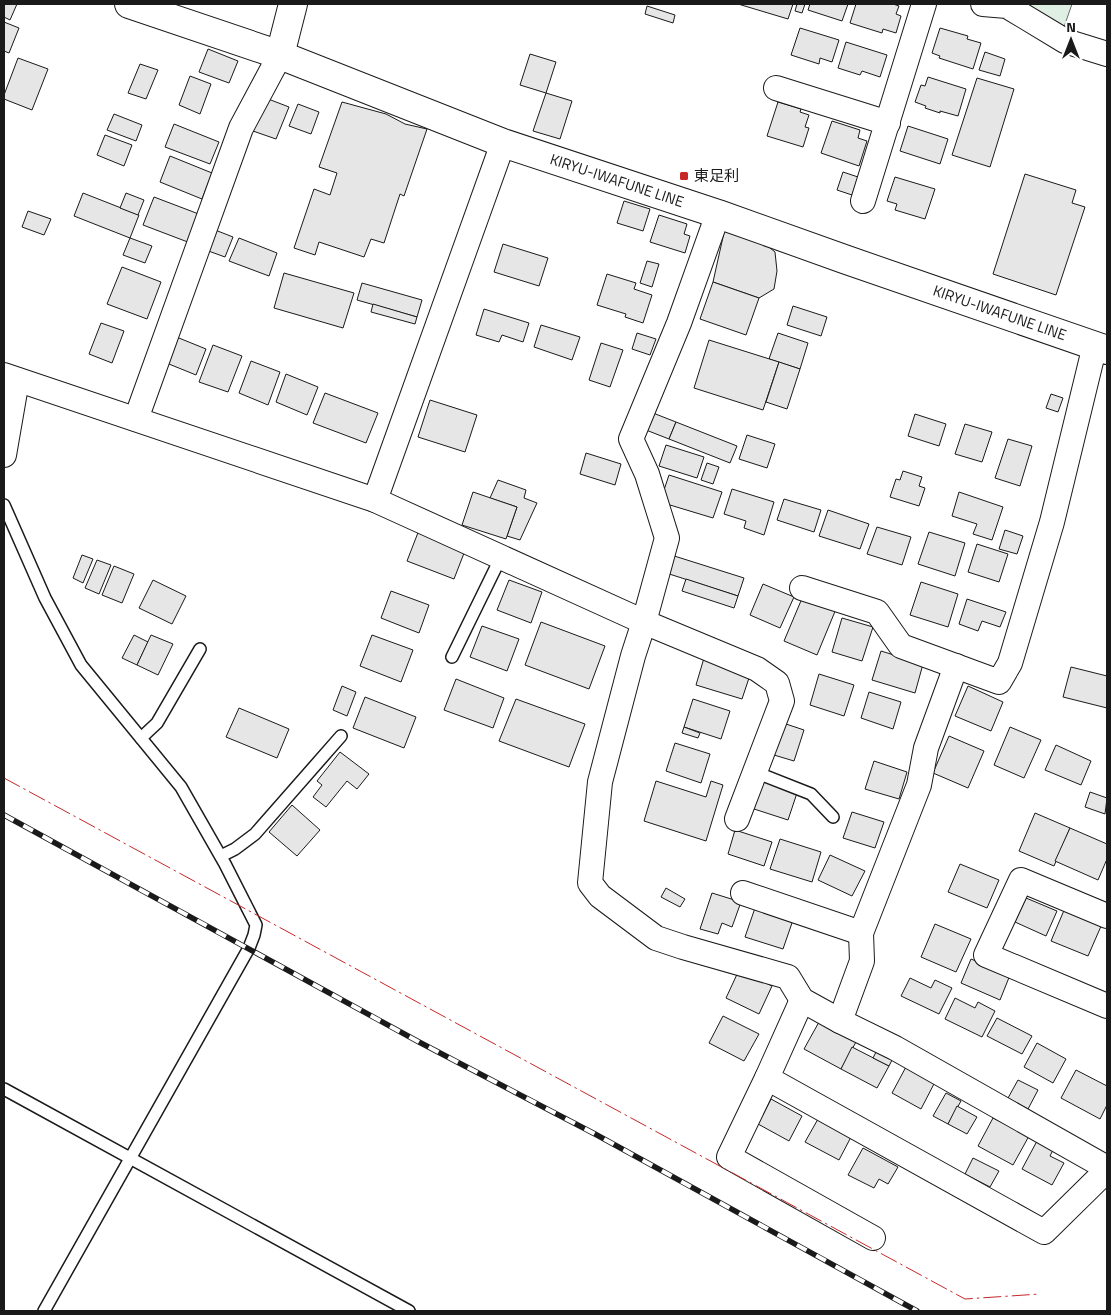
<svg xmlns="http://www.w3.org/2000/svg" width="1111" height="1315" viewBox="0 0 1111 1315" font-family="'Titillium Web','Noto Sans JP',sans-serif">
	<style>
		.green { fill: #e0efe3; stroke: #6a6a6a }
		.building { fill: #e6e6e6; stroke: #1a1a1a }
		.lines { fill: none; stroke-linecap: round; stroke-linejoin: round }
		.service-casing { stroke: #1a1a1a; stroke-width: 14 }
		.minor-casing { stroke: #1a1a1a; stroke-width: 26 }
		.tertiary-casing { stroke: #1a1a1a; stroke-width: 30 }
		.primary-casing { stroke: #1a1a1a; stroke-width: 30 }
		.service { stroke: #fff; stroke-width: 11 }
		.minor { stroke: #fff; stroke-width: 24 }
		.tertiary { stroke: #fff; stroke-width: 28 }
		.primary { stroke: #fff; stroke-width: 28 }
		.rail-casing { stroke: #1a1a1a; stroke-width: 5.5 }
		.rail { stroke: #fff; stroke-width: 4; stroke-dasharray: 11; stroke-linecap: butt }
		.power { stroke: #c62828; stroke-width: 1; stroke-dasharray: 18 4 2.5 4; stroke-linecap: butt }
		.poi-dot { fill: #c62828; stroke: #fff; stroke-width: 2 }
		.labels { text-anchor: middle; stroke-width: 4; stroke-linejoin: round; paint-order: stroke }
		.poi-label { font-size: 15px; fill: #1a1a1a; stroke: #fff; text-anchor: start }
		.street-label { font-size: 15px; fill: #1a1a1a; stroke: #fff }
	</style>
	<rect width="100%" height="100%" fill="#fff"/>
	<polygon class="green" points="1025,4 1072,4 1064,27"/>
	<g class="building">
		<polygon points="4,4 17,4 10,20 4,17"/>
		<polygon points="738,4 793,4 788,19"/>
		<polygon points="797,4 805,4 802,13 795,11"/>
		<polygon points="810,4 848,4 842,21 808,10"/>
		<polygon points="856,4 893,4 899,6 896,14 901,16 896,33 883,29 882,33 850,23"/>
		<polygon points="647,6 675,15 673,23 645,14"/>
		<polygon points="4,22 19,28 9,53 4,51"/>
		<polygon points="800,28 839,40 832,62 820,58 819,64 791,55"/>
		<polygon points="940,28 968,36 967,39 981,43 973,69 939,58 940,56 932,53"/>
		<polygon points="846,42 887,55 880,77 862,71 860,75 838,68"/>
		<polygon points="208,49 238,61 229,83 199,72"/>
		<polygon points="985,52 1005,59 1000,76 979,70"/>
		<polygon points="530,54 556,62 546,93 520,85"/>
		<polygon points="18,58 48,69 32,110 4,99 4,95"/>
		<polygon points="140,64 158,70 146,99 128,93"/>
		<polygon points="190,76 211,84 200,114 179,105"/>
		<polygon points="928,77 966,89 958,116 940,111 940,113 925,108 926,106 915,102 921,85 925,86"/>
		<polygon points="977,78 1014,89 990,167 952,155"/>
		<polygon points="546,93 572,101 560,139 533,131"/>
		<polygon points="263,97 289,107 276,139 250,130"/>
		<polygon points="342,102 386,114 405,124 427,129 404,196 400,194 384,243 371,239 364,257 319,242 315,255 294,248 314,189 330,195 337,173 319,167"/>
		<polygon points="778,102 801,109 800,112 809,115 805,127 809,128 803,147 767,136"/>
		<polygon points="298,104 319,112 311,134 289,126"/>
		<polygon points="114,114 142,125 136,141 107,130"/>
		<polygon points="832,121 860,130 858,138 867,141 859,166 821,153"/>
		<polygon points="174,124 219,142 210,164 165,147"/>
		<polygon points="908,126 948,139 940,164 900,151"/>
		<polygon points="105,135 132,145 124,166 97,155"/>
		<polygon points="170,156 212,173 202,199 160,182"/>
		<polygon points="843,172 858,177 852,195 837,190"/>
		<polygon points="1025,174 1076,190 1072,203 1085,207 1056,295 993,274"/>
		<polygon points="895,177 935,189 925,219 895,210 897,204 887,201"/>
		<polygon points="83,193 139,215 130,238 74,216"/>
		<polygon points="126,193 144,200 138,215 120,208"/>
		<polygon points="154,197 204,216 193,244 143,225"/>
		<polygon points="624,201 650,209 643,231 617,223"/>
		<polygon points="28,211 51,219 44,235 22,227"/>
		<polygon points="659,215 687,224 684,234 690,236 685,253 650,242"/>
		<polygon points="210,228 233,237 225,257 203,249"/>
		<polygon points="725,228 759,239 775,252 777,271 774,289 759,298 713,282"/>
		<polygon points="130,238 152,246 145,263 123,255"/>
		<polygon points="239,238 277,253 269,276 229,261"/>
		<polygon points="503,244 548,258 539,286 494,272"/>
		<polygon points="647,261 659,264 652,287 640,283"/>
		<polygon points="122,267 161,282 147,319 107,304"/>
		<polygon points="284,273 354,293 343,328 274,308"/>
		<polygon points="607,274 636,283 634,289 652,295 643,323 625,317 626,314 597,305"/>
		<polygon points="713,282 759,298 746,335 700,319"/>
		<polygon points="362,283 422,300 417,317 357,300"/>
		<polygon points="373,304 417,317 415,324 371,312"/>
		<polygon points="793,306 827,317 821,336 787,325"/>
		<polygon points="484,309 529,323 523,342 502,335 499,342 476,335"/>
		<polygon points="101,323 124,331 112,363 89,354"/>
		<polygon points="541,325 580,337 572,360 534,347"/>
		<polygon points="637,333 656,339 650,355 632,349"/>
		<polygon points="778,333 808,343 800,369 769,359"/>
		<polygon points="174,336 206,349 196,375 164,362"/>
		<polygon points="709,340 779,362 763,410 694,388"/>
		<polygon points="601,343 623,350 610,387 589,380"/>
		<polygon points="213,345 242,356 228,392 199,382"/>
		<polygon points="251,361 280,372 268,405 239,393"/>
		<polygon points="779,362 800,369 787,409 766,402"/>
		<polygon points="286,374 318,387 307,415 276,402"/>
		<polygon points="325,393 378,413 366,443 313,423"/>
		<polygon points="1051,394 1063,398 1058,412 1046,408"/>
		<polygon points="430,400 477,415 465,452 418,437"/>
		<polygon points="653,413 676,422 669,439 646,430"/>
		<polygon points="915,414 946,424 939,446 908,436"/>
		<polygon points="676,422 737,446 730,463 669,439"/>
		<polygon points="965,424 992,432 982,462 955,454"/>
		<polygon points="747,435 775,444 767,468 739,459"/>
		<polygon points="1008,439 1032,446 1020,486 995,478"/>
		<polygon points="666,445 704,457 697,478 659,466"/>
		<polygon points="586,453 621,464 615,485 580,474"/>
		<polygon points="707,463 719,467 713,484 701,480"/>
		<polygon points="903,471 922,477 919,486 925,488 919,506 890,497 896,479 900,480"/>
		<polygon points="669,475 722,492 713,518 660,502"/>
		<polygon points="498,480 526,490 524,498 537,503 520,540 507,536 517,507 490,498"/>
		<polygon points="732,489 774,502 764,535 744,528 746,521 724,514"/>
		<polygon points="473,492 517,507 506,539 462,525"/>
		<polygon points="959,492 1003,507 992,540 973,534 977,524 952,516"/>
		<polygon points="784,499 821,510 814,532 777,520"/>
		<polygon points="828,510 869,524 860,549 819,536"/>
		<polygon points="877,527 911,537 902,565 867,554"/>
		<polygon points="419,530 466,548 454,579 407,561"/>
		<polygon points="1005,530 1023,536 1017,554 999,549"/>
		<polygon points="929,532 965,543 955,576 918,564"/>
		<polygon points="977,544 1008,554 999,582 968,572"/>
		<polygon points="668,554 744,578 738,596 663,572"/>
		<polygon points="82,555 93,559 83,583 73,578"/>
		<polygon points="97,560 111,565 99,594 85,588"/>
		<polygon points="114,566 134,574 122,603 102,595"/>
		<polygon points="686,579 738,596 734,608 682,591"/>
		<polygon points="153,580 186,596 172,624 139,608"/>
		<polygon points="509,580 542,592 531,623 497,610"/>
		<polygon points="921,582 958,594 948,627 910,615"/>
		<polygon points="763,584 794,597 780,628 750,615"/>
		<polygon points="391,591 429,605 419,633 381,618"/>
		<polygon points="803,596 836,609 817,655 784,641"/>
		<polygon points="967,599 1006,612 1000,627 982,621 978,631 959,624"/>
		<polygon points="842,618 873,627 862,661 832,652"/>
		<polygon points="541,622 605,646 589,689 525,665"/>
		<polygon points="482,626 519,639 507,671 470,657"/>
		<polygon points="134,635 148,642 137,665 122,658"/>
		<polygon points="151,635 173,644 158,675 137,665"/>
		<polygon points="372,635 413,650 401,682 360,666"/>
		<polygon points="881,651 923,664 915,693 872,680"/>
		<polygon points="704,658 739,669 738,674 749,678 742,699 696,685"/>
		<polygon points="1071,667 1107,676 1107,708 1063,697"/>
		<polygon points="819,674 854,685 844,716 810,705"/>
		<polygon points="456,679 504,698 493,728 444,710"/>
		<polygon points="342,686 356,692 347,716 333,710"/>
		<polygon points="968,686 1003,702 991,731 955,716"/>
		<polygon points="869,692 901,702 893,729 861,718"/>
		<polygon points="365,697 416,717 404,748 353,728"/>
		<polygon points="516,699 585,724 569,767 499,741"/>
		<polygon points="693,699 730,711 721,739 684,727"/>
		<polygon points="239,708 289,729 277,758 226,737"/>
		<polygon points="783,723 804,730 794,761 774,755"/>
		<polygon points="684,727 700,733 698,738 682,733"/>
		<polygon points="1010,727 1041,740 1024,778 994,765"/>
		<polygon points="949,736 984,751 968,788 933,773"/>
		<polygon points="675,743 710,754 701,783 666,771"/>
		<polygon points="1056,745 1091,761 1081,785 1045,770"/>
		<polygon points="340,752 369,774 357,789 347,781 326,807 313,797 322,785 317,781"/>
		<polygon points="874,761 907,772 899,799 865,789"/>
		<polygon points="761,778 798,790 788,820 751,808"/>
		<polygon points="656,781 706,797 711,781 723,785 706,841 644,821"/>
		<polygon points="1090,792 1107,798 1105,814 1085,807"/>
		<polygon points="292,805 320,830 297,856 269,832"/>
		<polygon points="852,812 884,822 875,848 843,838"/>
		<polygon points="1035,813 1070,828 1054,866 1019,851"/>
		<polygon points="1070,828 1107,844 1107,859 1098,880 1055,861"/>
		<polygon points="735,830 772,842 764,866 728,854"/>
		<polygon points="780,839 821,852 812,882 770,869"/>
		<polygon points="830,855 865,871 852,896 818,880"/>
		<polygon points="960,864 999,880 987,908 948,892"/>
		<polygon points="666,888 685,899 680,907 661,897"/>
		<polygon points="712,893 741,902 732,927 722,923 718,934 700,929"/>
		<polygon points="1026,898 1057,911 1046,936 1015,922"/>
		<polygon points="755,908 793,920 783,949 745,937"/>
		<polygon points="1065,908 1102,924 1088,956 1051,941"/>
		<polygon points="935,924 971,939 956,972 921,957"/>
		<polygon points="971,959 1010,975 1000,1000 961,983"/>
		<polygon points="739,970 772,986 759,1014 726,998"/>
		<polygon points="910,978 931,988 935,980 952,988 939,1014 901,996"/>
		<polygon points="955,998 975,1008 978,1002 995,1011 982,1037 945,1019"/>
		<polygon points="723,1016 759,1034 744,1061 709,1043"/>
		<polygon points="997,1018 1032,1036 1022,1054 987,1036"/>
		<polygon points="819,1022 856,1042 841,1069 804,1049"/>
		<polygon points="1037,1043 1066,1059 1053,1083 1024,1067"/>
		<polygon points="852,1047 889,1066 877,1088 841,1069"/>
		<polygon points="876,1052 892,1060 889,1066 873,1058"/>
		<polygon points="907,1065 936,1080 921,1109 892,1093"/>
		<polygon points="1076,1070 1107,1086 1107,1105 1100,1119 1061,1098"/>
		<polygon points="1018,1080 1038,1090 1028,1109 1008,1098"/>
		<polygon points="946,1093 961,1101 948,1124 933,1116"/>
		<polygon points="771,1099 802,1116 789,1141 758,1124"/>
		<polygon points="957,1106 977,1117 967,1134 948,1124"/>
		<polygon points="993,1118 1029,1136 1013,1165 978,1146"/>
		<polygon points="818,1119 851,1137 839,1160 805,1142"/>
		<polygon points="1037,1141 1053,1150 1050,1156 1064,1163 1052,1185 1022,1169"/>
		<polygon points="863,1148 898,1167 888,1184 879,1179 874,1188 848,1175"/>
		<polygon points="973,1158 999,1171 990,1187 965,1174"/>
	</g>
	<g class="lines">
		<defs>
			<g id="service">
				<polyline points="4,505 45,598 81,665 181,787 225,864 256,925 254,935 249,948 44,1311"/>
				<polyline points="452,657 501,557"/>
				<polyline points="141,738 157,723 200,649"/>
				<polyline points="755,772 811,794 833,817"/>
				<polyline points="221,856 235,849 255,834 341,736"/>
				<polyline points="4,1089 409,1311"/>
			</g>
			<g id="minor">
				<polyline points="983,4 1007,6 1065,41 1107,54"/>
				<polyline points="776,88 888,123"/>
				<polyline points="863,201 924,4"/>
				<polyline points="718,214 679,323 631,439 647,474 667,538 644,622 633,656 600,782 590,883 600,896 656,938 683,947 788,977 802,1000 840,1021 895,1048 1107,1168"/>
				<polyline points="4,375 375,500 644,622 757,669 777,683 782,701 737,819"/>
				<polyline points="136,419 241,128 280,55"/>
				<polyline points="4,455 17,380"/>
				<polyline points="375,500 503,143"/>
				<polyline points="802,588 877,612 901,646 999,682 1010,663 1052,522 1095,345"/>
				<polyline points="743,893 861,933"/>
				<polyline points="1107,916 1021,880 986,955 1107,1006"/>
				<polyline points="802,1000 767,1078 1044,1232 1107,1170"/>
				<polyline points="840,1021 862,961 861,933 919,785 926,748 956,666"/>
				<polyline points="767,1078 729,1157 873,1238"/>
			</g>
			<polyline id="tertiary" points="280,55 293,4"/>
			<g id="primary">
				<path id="s1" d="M129,4L280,55L503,143L718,214L844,259L1107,350"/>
			</g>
		</defs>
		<use href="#service" class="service-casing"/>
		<use href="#minor" class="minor-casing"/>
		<use href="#tertiary" class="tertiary-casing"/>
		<use href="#primary" class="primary-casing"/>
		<use href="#service" class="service"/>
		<use href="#minor" class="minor"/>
		<use href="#tertiary" class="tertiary"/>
		<use href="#primary" class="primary"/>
		<defs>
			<polyline id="rail" points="4,815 419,1042 595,1134 917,1311"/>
		</defs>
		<use href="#rail" class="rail-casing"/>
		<use href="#rail" class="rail"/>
		<polyline class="power" points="4,778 965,1299 1040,1294"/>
	</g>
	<rect class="poi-dot" x="679" y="171" width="10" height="10" rx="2.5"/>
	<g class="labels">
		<g class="poi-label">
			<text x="694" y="181">東足利</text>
		</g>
		<g class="street-label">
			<text dy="5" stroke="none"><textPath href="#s1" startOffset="519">KIRYU-IWAFUNE LINE</textPath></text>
			<text dy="5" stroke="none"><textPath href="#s1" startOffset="924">KIRYU-IWAFUNE LINE</textPath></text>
		</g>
	</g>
	<rect width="1111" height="1315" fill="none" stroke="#1a1a1a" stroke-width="10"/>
	<g transform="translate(1071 40)" stroke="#ffffff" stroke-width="4" paint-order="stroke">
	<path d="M0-4L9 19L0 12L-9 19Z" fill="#1a1a1a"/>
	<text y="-8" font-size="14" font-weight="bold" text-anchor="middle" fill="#1a1a1a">N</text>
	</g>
</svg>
